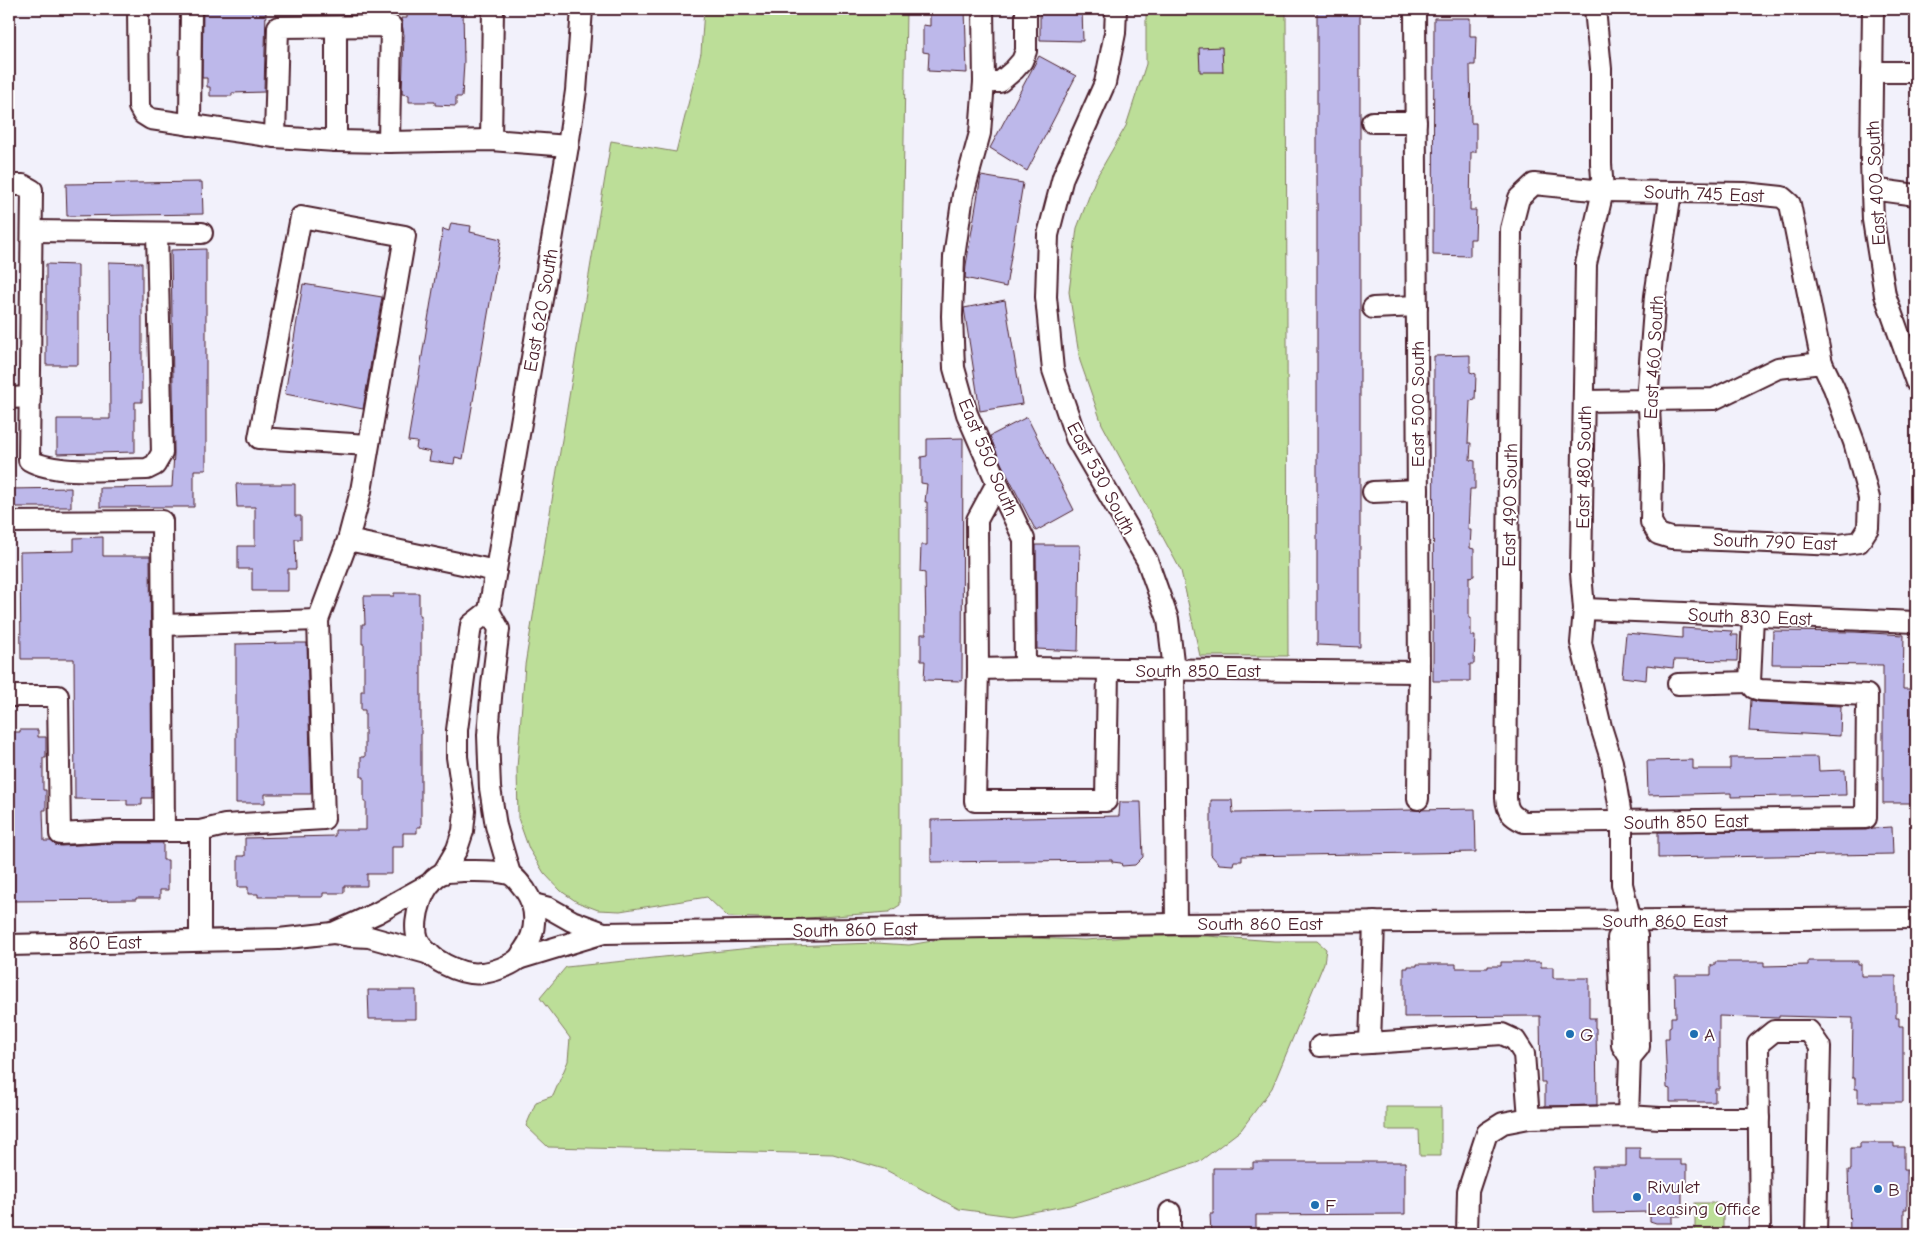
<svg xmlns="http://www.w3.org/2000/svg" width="1925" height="1243" viewBox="0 0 1925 1243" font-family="'Comic Neue',sans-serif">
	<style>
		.green { fill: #bcde98; stroke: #837e62 }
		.building { fill: #bdb8ea; stroke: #4a1f2b }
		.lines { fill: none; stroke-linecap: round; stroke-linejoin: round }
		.minor-casing { stroke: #4a1f2b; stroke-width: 24 }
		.minor { stroke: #fff; stroke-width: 20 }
		.poi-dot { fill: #1f6fb2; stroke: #fff; stroke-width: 2 }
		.labels { text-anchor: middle; stroke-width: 4; stroke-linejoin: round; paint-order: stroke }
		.street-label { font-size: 19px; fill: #4a1f2b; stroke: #fff }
		.poi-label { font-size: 19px; fill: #4a1f2b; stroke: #fff; text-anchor: start }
	</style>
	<rect width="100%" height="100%" fill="#f2f1fb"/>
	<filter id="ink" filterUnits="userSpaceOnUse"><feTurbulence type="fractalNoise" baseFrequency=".02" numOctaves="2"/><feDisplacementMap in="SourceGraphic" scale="10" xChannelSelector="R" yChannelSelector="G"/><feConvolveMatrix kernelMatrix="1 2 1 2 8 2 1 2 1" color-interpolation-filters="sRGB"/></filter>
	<g filter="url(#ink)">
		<g class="green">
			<polygon points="704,9 906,9 900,395 900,905 889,912 794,919 728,917 707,897 620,911 598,910 577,902 561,891 544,873 529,849 518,818 517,768 525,665 611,141 676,152 701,53"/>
			<polygon points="1146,9 1286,9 1288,656 1200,656 1181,571 1102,424 1080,361 1069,292 1077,228 1096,178 1126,126 1146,64"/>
			<polygon points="979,936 1085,940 1146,936 1207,936 1274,941 1317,941 1326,949 1324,963 1272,1088 1241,1130 1199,1162 1070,1205 1011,1216 959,1209 884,1169 833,1154 548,1147 526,1126 536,1102 553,1096 568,1061 570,1038 540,998 566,967 761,947 876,943 909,945 944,939"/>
			<polygon points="1386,1107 1441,1107 1441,1156 1420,1156 1419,1130 1386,1130"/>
			<rect x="1695" y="1203" width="28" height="31"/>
		</g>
		<g class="building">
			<polygon points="203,9 266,9 264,92 232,93 232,96 210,96 210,87 207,87 207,78 202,78"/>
			<polygon points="407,9 463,9 464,62 462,97 456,97 456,106 435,105 435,102 409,102 409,95 402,94 404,35 401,18 407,18"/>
			<polygon points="930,9 965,9 967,73 928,71 929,53 923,52 923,25 930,26"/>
			<polygon points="1040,9 1082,9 1083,41 1040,40"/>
			<polygon points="1317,9 1360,9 1360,647 1317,645"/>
			<polygon points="1434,18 1470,18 1470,36 1476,36 1475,65 1470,65 1471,123 1476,123 1476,152 1471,152 1470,210 1476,210 1475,239 1470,239 1470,256 1433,255"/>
			<polygon points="1222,47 1223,72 1200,72 1199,48"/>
			<polygon points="1039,56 1076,76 1027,171 990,148"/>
			<polygon points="981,176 1023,183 1006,287 965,278 966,265"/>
			<polygon points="202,182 203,214 67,216 66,184"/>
			<polygon points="451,223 471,226 470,232 501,239 463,459 455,457 454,464 429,461 431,452 416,449 417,442 408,441 443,229 449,231"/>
			<polygon points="206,249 206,470 194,470 194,507 100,507 100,488 172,487 174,453 171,250"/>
			<polygon points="109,262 142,263 142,402 135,402 135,452 57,454 57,419 110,419"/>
			<polygon points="46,264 78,265 78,365 46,365"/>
			<polygon points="303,284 382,297 363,409 285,394"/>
			<polygon points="1005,300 1022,404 980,411 964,308"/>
			<polygon points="1470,355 1470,372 1476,374 1475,400 1470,401 1468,443 1471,443 1470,460 1475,461 1475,489 1470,489 1468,530 1471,530 1470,548 1474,549 1474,576 1469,577 1469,618 1471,618 1471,636 1475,636 1474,664 1470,664 1470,681 1433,681 1434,356"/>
			<polygon points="1027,417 1074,510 1036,531 1001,463 990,436"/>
			<polygon points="963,438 962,681 924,680 925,661 921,661 921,634 926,634 925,573 920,572 921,545 927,545 927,502 925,502 927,484 921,483 921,457 927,456 927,439"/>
			<polygon points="236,484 295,484 295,516 301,516 301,539 295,539 296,569 288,569 288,591 252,591 252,569 238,569 238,546 255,546 255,507 237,507"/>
			<polygon points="71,488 71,507 9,507 9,489"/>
			<polygon points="103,537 103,556 150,556 152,798 142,798 142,805 127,805 127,800 75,799 74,659 21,659 20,552 74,551 74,538"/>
			<polygon points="1036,545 1080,545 1078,651 1037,649"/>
			<polygon points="394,593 419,593 419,615 421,615 421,827 417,827 417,833 403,833 403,847 392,847 392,874 367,874 367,886 344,886 344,893 323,893 323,897 258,897 258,894 248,894 248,887 238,887 238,856 245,856 245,838 335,836 335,830 366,830 366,802 364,802 364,777 361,777 361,757 365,757 365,710 361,710 361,691 364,691 364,644 362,644 362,624 365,624 364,596 394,596"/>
			<polygon points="1682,628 1732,631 1731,635 1738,635 1737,661 1674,660 1673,668 1647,665 1646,680 1622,677 1626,633 1682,638"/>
			<polygon points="1773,631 1855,632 1904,635 1903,689 1913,689 1912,718 1916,718 1916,746 1914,746 1912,803 1883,803 1883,665 1772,664"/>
			<polygon points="289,643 307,643 311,794 265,794 265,803 236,803 236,644"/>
			<polygon points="1751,700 1759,702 1841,706 1840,736 1749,731"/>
			<polygon points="20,730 38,730 38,737 46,737 46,758 43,758 43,790 46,790 46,810 43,810 44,841 51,841 55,845 61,846 115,843 163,843 163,860 168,860 168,890 160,890 160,898 136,898 136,900 9,901 9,732 20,732"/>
			<polygon points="1818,757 1819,771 1845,770 1846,795 1731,797 1731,793 1648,795 1647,761 1693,760 1693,769 1730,769 1730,758"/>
			<polygon points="1211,800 1232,800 1233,813 1475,809 1476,852 1242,856 1242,861 1234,861 1233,865 1219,864 1211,855"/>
			<polygon points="1120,802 1141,802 1143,857 1135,865 1122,866 1121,863 1112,862 1112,860 931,862 931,820 1119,816"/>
			<polygon points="1892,827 1893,854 1658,858 1658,832 1866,830 1873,828"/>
			<polygon points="1808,961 1858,961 1858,964 1861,964 1861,976 1896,976 1896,1018 1899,1018 1899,1026 1903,1026 1903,1102 1858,1102 1858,1089 1855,1089 1855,1078 1852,1078 1853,1018 1779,1016 1779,1018 1719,1016 1719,1089 1715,1089 1715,1102 1670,1102 1670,1089 1667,1088 1665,1038 1669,1038 1669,1027 1671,1026 1671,1017 1676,1017 1675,975 1711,975 1711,965 1715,965 1715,962 1764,962 1764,966 1808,965"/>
			<polygon points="1501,962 1541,962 1541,967 1553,967 1553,978 1589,978 1589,1018 1595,1018 1595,1028 1596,1028 1597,1105 1545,1106 1545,1082 1541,1082 1540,1016 1404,1017 1404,968 1408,968 1408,966 1417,966 1417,964 1456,964 1456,968 1488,968 1488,966 1501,966"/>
			<polygon points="368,990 416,990 416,1019 369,1019"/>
			<polygon points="1860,1143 1894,1143 1894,1147 1904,1147 1904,1170 1907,1170 1907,1209 1904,1209 1904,1233 1860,1234 1860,1232 1850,1232 1848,1170 1851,1170 1851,1148 1860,1148"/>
			<polygon points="1626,1148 1640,1148 1640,1160 1681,1160 1681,1165 1687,1165 1687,1182 1682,1182 1682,1216 1672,1216 1672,1223 1656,1223 1650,1221 1650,1212 1593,1213 1592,1166 1626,1166"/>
			<polygon points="1253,1162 1405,1162 1405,1214 1256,1215 1256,1234 1211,1234 1210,1214 1213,1214 1213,1168 1253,1168"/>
		</g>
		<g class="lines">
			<defs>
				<g id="minor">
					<polyline points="138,9 139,107 143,114 151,119 275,137 336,141 389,142 491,140 568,146"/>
					<polyline points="983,9 984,82 980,133 963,195 954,257 952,316 954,368 967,414 997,483 1024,539 1025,668"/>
					<polyline points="1116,9 1115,33 1105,83 1063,177 1048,235 1046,297 1053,370 1076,438 1147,560 1168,619 1174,670 1176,924"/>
					<polyline points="1415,9 1419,672 1418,799"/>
					<polyline points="1595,9 1601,69 1601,164 1603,191 1586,264 1581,573 1584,609 1581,643 1601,727 1612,762 1622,822 1622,884 1631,921 1637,936 1639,1047 1630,1058"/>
					<polyline points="1873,9 1871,162 1873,220 1885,295 1916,382"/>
					<polyline points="336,27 336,141"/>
					<polyline points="1872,72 1916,72"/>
					<polyline points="984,82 1000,82 1014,70 1022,61 1026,51 1026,9"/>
					<polyline points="1372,122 1416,122"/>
					<polyline points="190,125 191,9"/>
					<polyline points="275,137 278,27 391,26 389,142"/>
					<polyline points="491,140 493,9"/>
					<path d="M9,185H23L32,190L29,460C57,476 114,469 147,469L155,465L162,453L157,233"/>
					<polyline points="1872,189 1916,195"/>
					<polyline points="32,231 202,233"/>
					<polyline points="1373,308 1417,306"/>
					<polyline points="9,398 30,397"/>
					<polyline points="1584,401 1714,399 1778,368 1822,363 1834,388 1854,442 1869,498 1868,528 1859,542 1839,545 1671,538 1658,534 1651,522 1652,466 1648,388 1655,296 1671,192"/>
					<polyline points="368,445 259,438 301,217 405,236 361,491 348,540 496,571"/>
					<polyline points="997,483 977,520 978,669 975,801 1106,801 1108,669"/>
					<polyline points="1373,492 1418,490"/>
					<polyline points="9,522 162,521 164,831"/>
					<polyline points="1584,609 1916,622"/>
					<path d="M1753,616L1750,682L1754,688L1760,690L1867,695L1866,818L1524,822C1511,816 1507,811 1506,798L1511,229L1519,198L1534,184L1603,191L1744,193L1782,197L1790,204L1822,363"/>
					<polyline points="163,625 318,620"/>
					<polyline points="978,669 1025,668 1419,672"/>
					<polyline points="1678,684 1750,682"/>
					<polyline points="9,696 58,696 60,834 115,831 200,831 225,825 324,819 318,620 348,540"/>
					<polyline points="200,831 200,940"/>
					<path d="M463,871C476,871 497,870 509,874C515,876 521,885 525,890C538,909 537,932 524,950C522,953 520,958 517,960C509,966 493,972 482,973C461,976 426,959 418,939C411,921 424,878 444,873C450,871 457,872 463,871Z"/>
					<polyline points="443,873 457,849 463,831 465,811 457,757 457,730 471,625 489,611"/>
					<polyline points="510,874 496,826 490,788 488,735 492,685 499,629 489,611 568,146 576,91 582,9"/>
					<polyline points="533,904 549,908 572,921 604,933"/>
					<polyline points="1374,922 1370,1043 1502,1034 1515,1040 1524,1054 1529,1118 1503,1123 1487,1133 1468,1191 1467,1234"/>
					<polyline points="333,933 350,936 369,937 430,954"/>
					<polyline points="9,945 279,939 333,933 377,913 431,883"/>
					<polyline points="518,959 604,933 1176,924 1916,918"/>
					<polyline points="1320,1046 1370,1043"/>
					<polyline points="1628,1116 1630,1058 1622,1045 1618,938 1631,921"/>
					<polyline points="1529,1118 1628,1116 1660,1118 1759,1118"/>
					<polyline points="1170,1234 1170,1212"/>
					<polyline points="1760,1234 1758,1044 1774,1031 1809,1031 1820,1047 1816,1234"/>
				</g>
			</defs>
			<use href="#minor" class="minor-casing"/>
			<use href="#minor" class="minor"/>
		</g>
	</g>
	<g class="poi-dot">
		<circle cx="1570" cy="1034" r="5"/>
		<circle cx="1694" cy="1034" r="5"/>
		<circle cx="1878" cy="1189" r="5"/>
		<circle cx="1637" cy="1197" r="5"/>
		<circle cx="1315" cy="1205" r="5"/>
	</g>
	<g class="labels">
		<g class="street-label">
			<text transform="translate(1875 183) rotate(-93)" y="7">East 400 South</text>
			<text transform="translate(1704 193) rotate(2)" y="7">South 745 East</text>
			<text transform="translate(540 310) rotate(-80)" y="7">East 620 South</text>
			<text transform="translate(1653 357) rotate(-87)" y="7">East 460 South</text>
			<text transform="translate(1417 404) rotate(-90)" y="7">East 500 South</text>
			<text transform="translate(989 457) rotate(67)" y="7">East 550 South</text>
			<text transform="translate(1583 467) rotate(-89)" y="7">East 480 South</text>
			<text transform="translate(1102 478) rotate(62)" y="7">East 530 South</text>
			<text transform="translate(1509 505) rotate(-89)" y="7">East 490 South</text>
			<text transform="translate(1775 541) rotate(2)" y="7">South 790 East</text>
			<text transform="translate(1750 616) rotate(2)" y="7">South 830 East</text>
			<text x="1198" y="677">South 850 East</text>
			<text transform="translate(1686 821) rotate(-1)" y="7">South 850 East</text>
			<text x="1665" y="927">South 860 East</text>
			<text x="1260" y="930">South 860 East</text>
			<text transform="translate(855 929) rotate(-1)" y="7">South 860 East</text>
			<text transform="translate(105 942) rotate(-1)" y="7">860 East</text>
		</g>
		<g class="poi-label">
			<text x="1580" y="1041">G</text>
			<text x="1704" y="1041">A</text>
			<text x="1647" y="1193">Rivulet<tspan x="1647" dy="22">Leasing Office</tspan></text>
			<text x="1888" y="1196">B</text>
			<text x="1325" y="1212">F</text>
		</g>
	</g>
	<rect width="1925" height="1243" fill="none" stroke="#fff" stroke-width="30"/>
	<rect x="15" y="15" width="1895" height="1213" fill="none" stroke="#4a1f2b" stroke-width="2" filter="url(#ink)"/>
</svg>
